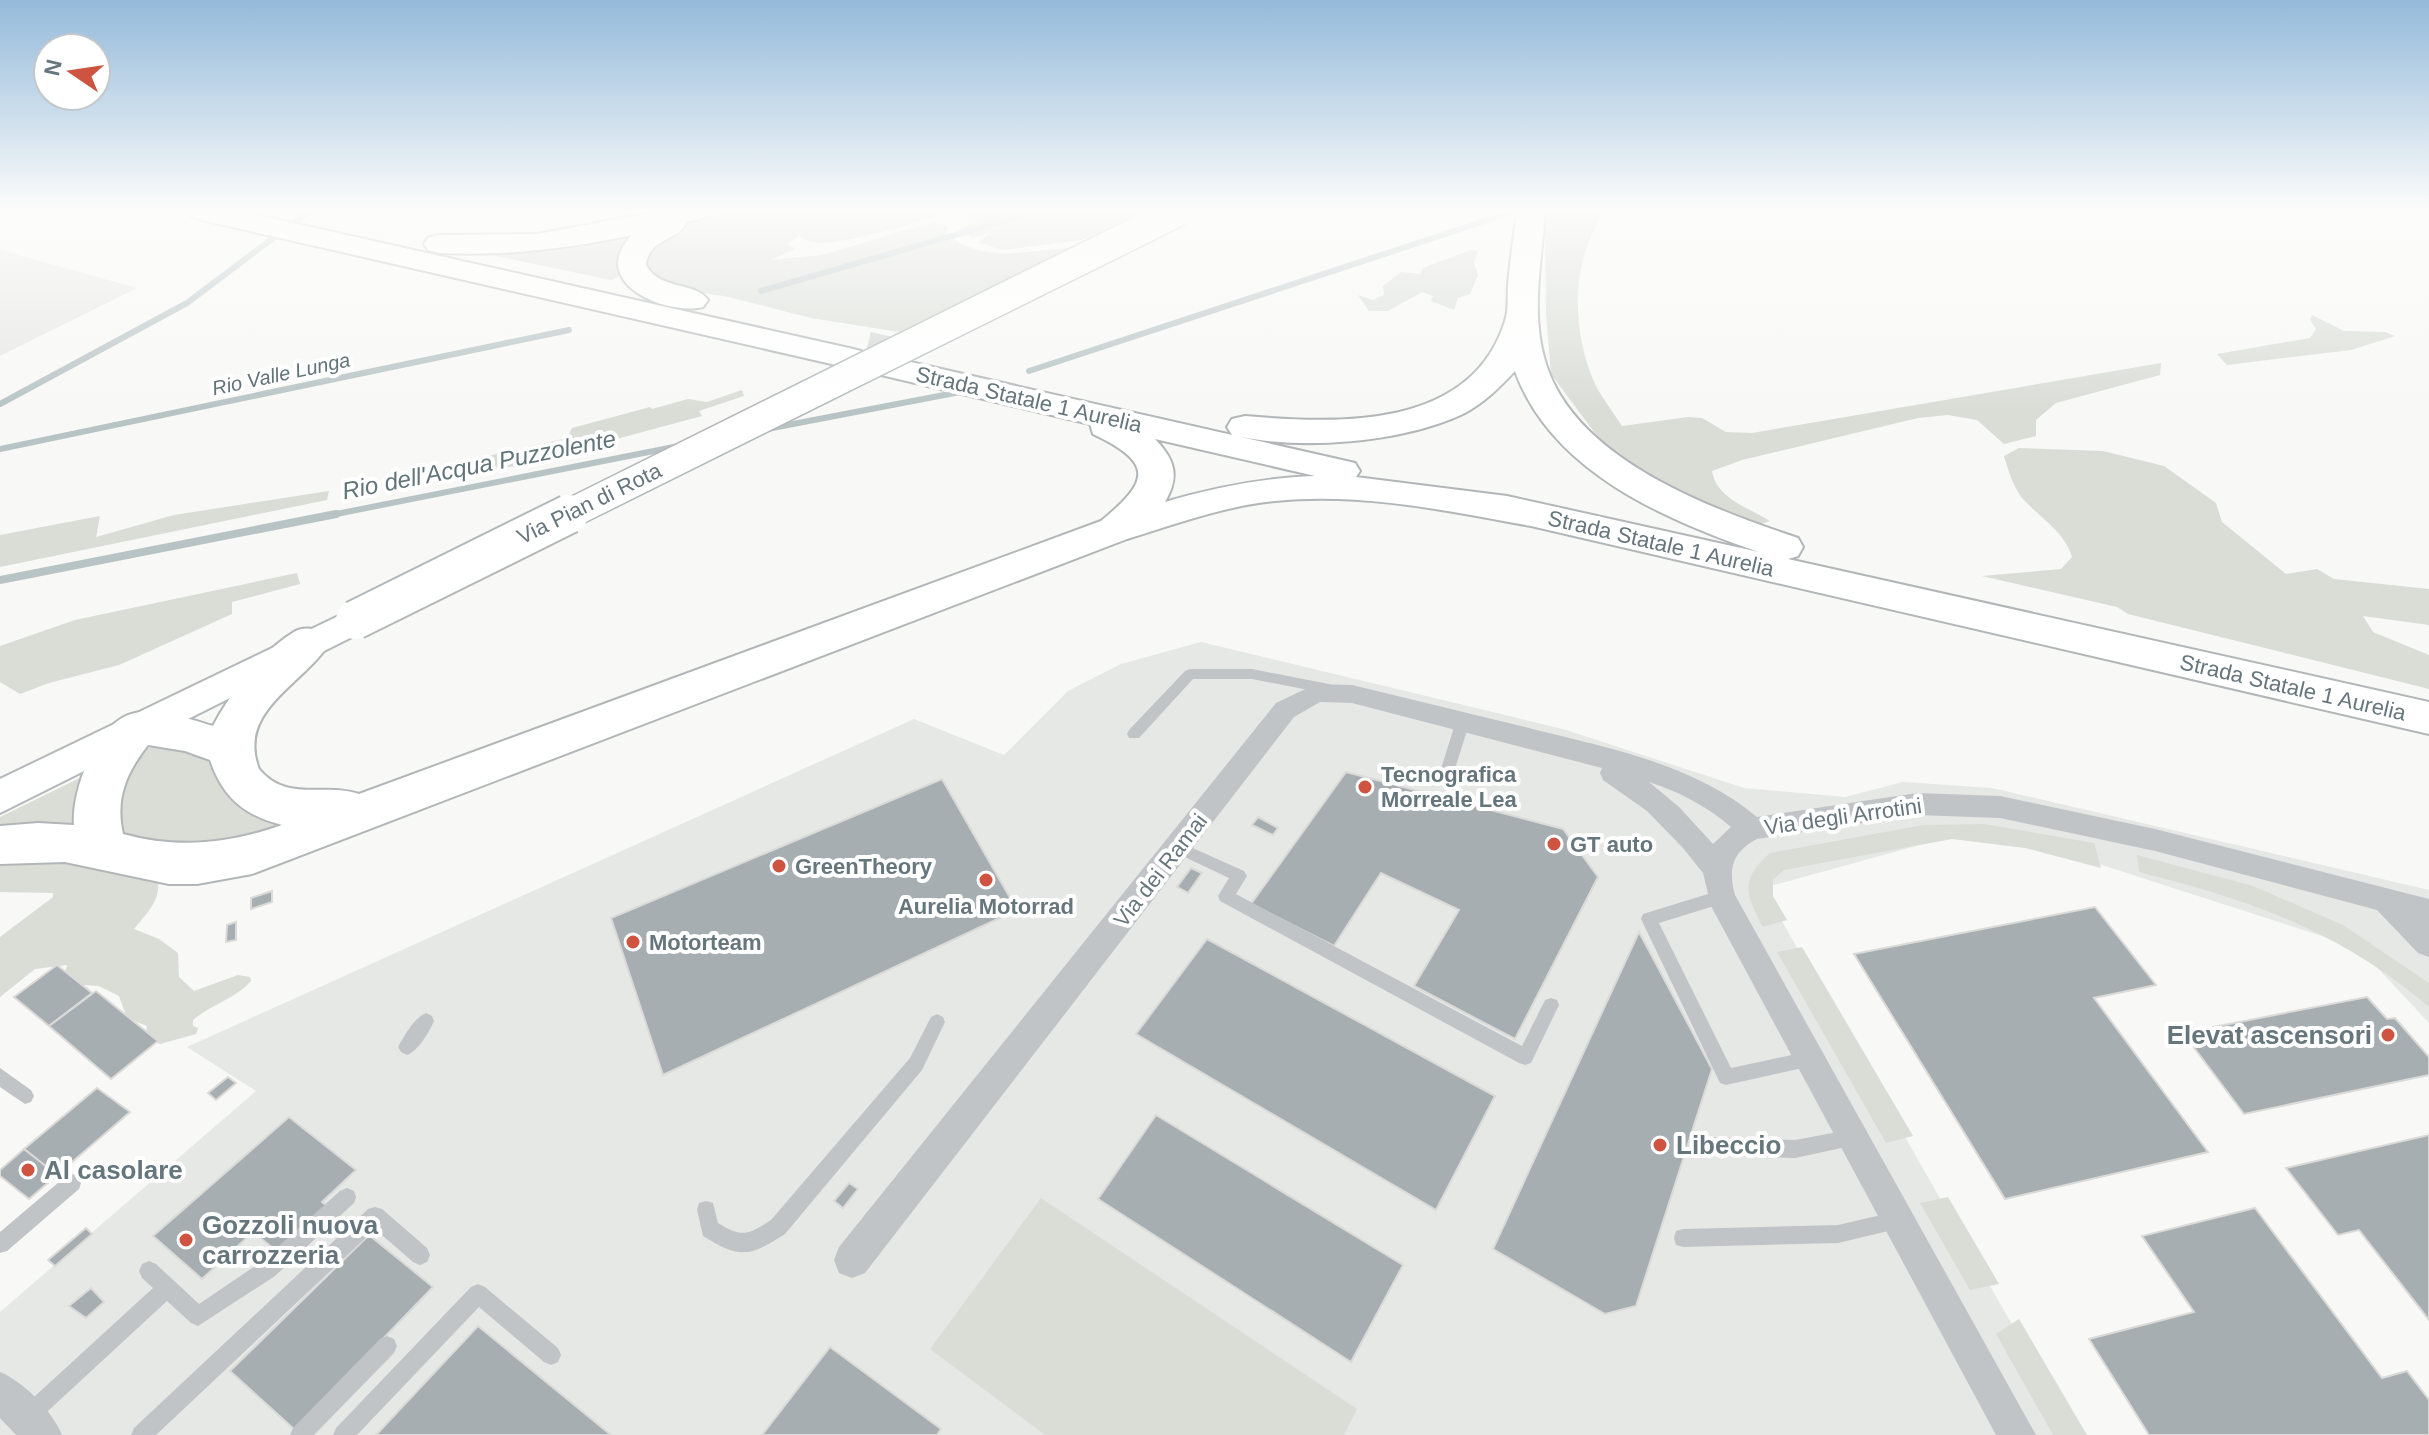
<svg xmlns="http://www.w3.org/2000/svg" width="2429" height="1435" viewBox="0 0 2429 1435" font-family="Arial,sans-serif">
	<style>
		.built { fill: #e6e8e6 }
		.green { fill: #d9ddd6 }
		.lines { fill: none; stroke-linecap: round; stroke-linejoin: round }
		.stream-far1 { stroke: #b7c3c5; stroke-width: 6 }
		.stream { stroke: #b7c3c5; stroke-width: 8 }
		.building { fill: #a6aeb2; stroke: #dadad8; stroke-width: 2 }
		.trunk-tunnel { stroke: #d4d8d8; stroke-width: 33; stroke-dasharray: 33 17; stroke-linecap: butt }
		.secondary-casing { stroke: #b3b8bb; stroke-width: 4 }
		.trunk-casing { stroke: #b2b6b8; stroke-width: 4 }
		.service { fill: #c0c4c7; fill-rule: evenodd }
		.minor { fill: #c0c4c7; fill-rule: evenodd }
		.secondary { fill: #fff; fill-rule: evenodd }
		.trunk { fill: #fff; fill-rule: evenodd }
		.secondary-bridge-far1-casing { stroke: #b3b8bb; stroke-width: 32; stroke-linecap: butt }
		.secondary-bridge-casing { stroke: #b3b8bb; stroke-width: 42; stroke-linecap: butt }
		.secondary-bridge-far1 { stroke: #fff; stroke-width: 29 }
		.secondary-bridge { stroke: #fff; stroke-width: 38 }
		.poi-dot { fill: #ce5340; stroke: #fff; stroke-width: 3 }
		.labels { text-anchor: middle; stroke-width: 8; stroke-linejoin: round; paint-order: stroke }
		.far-water-label { font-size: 20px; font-style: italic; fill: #617478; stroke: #fff }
		.street-label { font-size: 22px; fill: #66767d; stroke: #fff }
		.poi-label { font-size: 22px; font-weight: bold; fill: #66767d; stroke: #fff; text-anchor: start }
		.water-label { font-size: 24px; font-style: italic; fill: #617478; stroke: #fff }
		.near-poi-label { font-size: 26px; font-weight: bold; fill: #66767d; stroke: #fff; text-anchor: start }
	</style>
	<rect width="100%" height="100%" fill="#f8f8f6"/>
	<g class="built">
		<polygon points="0,250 137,288 0,356"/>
		<polygon points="1201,642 1563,729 1744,788 1845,797 1903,782 1992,788 2429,890 2429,1023 2359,948 2046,847 1956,835 1763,888 2075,1435 0,1435 0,1312 256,1091 187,1047 914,719 1004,755 1068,691 1121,664"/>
	</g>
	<g class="green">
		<path d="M721,211L941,213C922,223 843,243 822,243C813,243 806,241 799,236L787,244L795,248L793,250L771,260L822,255L934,222L949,227L945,233C986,265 1024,250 1072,248L899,332L811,318L724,296L693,292L651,277L640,255L687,221Z"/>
		<polygon points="972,211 1014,211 1007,214 1023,211 1149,211 1082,240 1002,250 979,242 991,232 973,238 957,231 970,223 964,215"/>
		<path d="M1545,211H1606C1570,258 1571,331 1595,384C1602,398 1613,412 1622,426L1688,417L1702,418L1726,432L1752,433L2161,363L2160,375L2056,403L2036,420V436L2004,444L1977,420L1948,415L1918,418L1742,460L1712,471C1716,498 1749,508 1770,521L1752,527L1663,488L1603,444L1551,374L1546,314Z"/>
		<polygon points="635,234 619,261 618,277 611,280 487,254 491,251"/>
		<polygon points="1471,250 1478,251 1474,263 1478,275 1470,294 1458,298 1454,310 1431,301 1433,296 1422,292 1388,311 1369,311 1358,295 1373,300 1384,295 1383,286 1401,272 1420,274 1423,268"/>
		<polygon points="2312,315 2344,331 2385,332 2395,336 2351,350 2227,365 2217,354 2310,338 2316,329 2310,320"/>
		<polygon points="742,390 744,396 699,411 702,416 516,466 392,487 395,477 567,438 572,428 650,407 652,409 688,399 707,402"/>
		<path d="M2019,448L2103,451L2164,466L2216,503L2222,522L2286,574L2317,569L2334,579L2429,589V625L2363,616L2373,632L2429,655V689L2128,614L2117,607L1982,576L2061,569L2072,557C2065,532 2039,517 2022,498C2013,486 2008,470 2004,456Z"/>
		<polygon points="329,491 327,500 0,567 0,535 100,516 96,537 174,515"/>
		<polygon points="297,573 300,584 232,602 232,614 119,665 49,683 20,694 0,682 0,646 75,620"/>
		<polygon points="159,743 201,754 221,777 301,822 246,850 130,846 111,814 137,754"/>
		<polygon points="98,769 86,835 0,837 0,817"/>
		<path d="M1985,824L2094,843L2101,868L2025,848L1952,839L1784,870L1773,880V896L1787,920L1763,927C1745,894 1740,879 1770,853L1923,825Z"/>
		<path d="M0,849L157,877C163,898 147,913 134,929L159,939L178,953L179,977L194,991L238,975L250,977L251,981C235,999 212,1004 193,1020V1026L198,1028L196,1034L160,1044L146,1037L147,1026L127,1018L119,996L99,986L68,984L64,976L67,965L35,969L0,997V937L53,897V893L0,892Z"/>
		<path d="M2137,855L2253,886L2343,925L2429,983V1007C2340,931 2250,900 2139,872Z"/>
		<polygon points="1802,947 1913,1136 1886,1143 1777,952"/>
		<polygon points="1948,1197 1999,1284 1970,1290 1920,1203"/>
		<polygon points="1041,1198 1357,1409 1344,1435 1045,1435 930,1349"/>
		<polygon points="2019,1319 2087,1435 2053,1435 1996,1334"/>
	</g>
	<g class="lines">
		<g class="stream-far1">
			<polyline points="761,291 1038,211"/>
			<polyline points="1029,371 1515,211"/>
			<polyline points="0,404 187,303 309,211"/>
			<polyline points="767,429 965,391"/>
			<polyline points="0,449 569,330"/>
			<polyline points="326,516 679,446"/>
		</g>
		<polyline class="stream" points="0,580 336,514"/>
	</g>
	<g class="building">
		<polygon points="1346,772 1563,829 1598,877 1515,1039 1414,986 1459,910 1381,873 1334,946 1251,904"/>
		<polygon points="942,779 1017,910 663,1075 611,918"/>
		<polygon points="1258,817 1278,828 1273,835 1252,825"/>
		<polygon points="1191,868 1202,873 1188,893 1177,887"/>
		<polygon points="272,891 272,902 251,909 251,898"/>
		<polygon points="2095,907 2156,985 2094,998 2208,1152 2005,1199 1854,954"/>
		<polygon points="236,922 236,940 226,942 227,925"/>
		<polygon points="1639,932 1712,1069 1636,1306 1605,1314 1493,1249"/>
		<polygon points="1207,939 1495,1096 1436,1210 1136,1034"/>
		<polygon points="57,965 92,993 49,1026 14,997"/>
		<polygon points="96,991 158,1041 111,1079 49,1026"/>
		<polygon points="2367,997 2387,1019 2395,1018 2429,1057 2429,1075 2244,1114 2183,1033"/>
		<polygon points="228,1077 236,1083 216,1100 208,1093"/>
		<polygon points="97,1088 130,1112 57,1175 24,1149"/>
		<polygon points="1156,1115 1403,1265 1351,1362 1098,1199"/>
		<polygon points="289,1117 356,1170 322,1202 328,1207 279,1253 253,1232 202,1279 153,1236"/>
		<polygon points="2429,1135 2429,1320 2359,1230 2338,1235 2286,1168"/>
		<polygon points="24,1149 57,1175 29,1199 0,1176 0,1170"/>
		<polygon points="849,1183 858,1189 843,1208 834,1201"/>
		<polygon points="2255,1208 2382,1378 2407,1371 2429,1400 2429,1435 2149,1435 2089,1339 2194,1312 2142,1236"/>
		<polygon points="86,1228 92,1234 55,1266 48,1260"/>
		<polygon points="369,1235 433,1287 295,1430 230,1371"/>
		<polygon points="91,1288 104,1302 86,1318 69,1306"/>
		<polygon points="478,1326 611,1435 376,1435"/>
		<polygon points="830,1347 941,1429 937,1435 762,1435"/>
	</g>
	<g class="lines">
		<polyline class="trunk-tunnel" points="867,348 914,359"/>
		<defs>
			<polygon id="secondary" points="355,608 368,611 373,620 368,629 0,813 0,779"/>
			<g id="trunk">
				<polygon points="188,211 240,211 849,348 861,351 866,358 861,365 849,368 202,220 192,217"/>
				<path d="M661,211H711L707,217L687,222C678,241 648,239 646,265C660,291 695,281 708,300L703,307C666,316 586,283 632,235C567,249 505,256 439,253L428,250L424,244L428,238L439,235L537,234Z"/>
				<path d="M1517,211H1545C1542,258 1531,311 1544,357C1570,458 1709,508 1798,538L1803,547L1798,556L1788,559L2429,702V734L1531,526C1448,511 1361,492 1275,501C1224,506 1176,524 1127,539L252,874L197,884H169L65,862L0,864V826L38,823L74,825C71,791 97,720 135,713C160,708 189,719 213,726C229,695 263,650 294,632C304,626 313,629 324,632L330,642C305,684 236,710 259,769C287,803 324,782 359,794L1101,521C1150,481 1154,463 1093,434L1090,424L881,375L876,368L881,361L893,358L1342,460L1355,463L1360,471L1356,477L1507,496L1759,552C1665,520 1551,471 1515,371C1499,388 1484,403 1463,414C1401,443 1299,451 1232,435L1227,427L1232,419L1245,416C1338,424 1471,430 1505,321C1509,310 1507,296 1508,285C1510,260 1514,235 1517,211ZM1155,439L1315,476C1263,478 1215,487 1165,502C1180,476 1175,460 1155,439ZM148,745L185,751L210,760C223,798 244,815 282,825C228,844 178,849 123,834C115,799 126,773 148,745Z"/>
			</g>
		</defs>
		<use href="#secondary" class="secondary-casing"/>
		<use href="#trunk" class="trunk-casing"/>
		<g class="service">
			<polygon points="1190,669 1252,669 1329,684 1336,689 1329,694 1252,679 1193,679 1139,738 1129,738 1127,734 1129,730 1185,671"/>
			<polygon points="1463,716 1470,721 1454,772 1452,776 1442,776 1440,772 1456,721"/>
			<polygon points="1177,841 1244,871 1247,876 1236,894 1522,1046 1545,1000 1551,998 1557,1000 1559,1005 1531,1063 1525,1065 1519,1063 1220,901 1218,896 1229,878 1172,851 1169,847 1172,843"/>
			<polygon points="1721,890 1727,892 1729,897 1727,902 1659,923 1731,1068 1810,1051 1816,1053 1819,1059 1816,1065 1726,1085 1720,1083 1641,919 1643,914"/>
			<path d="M426,1013L432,1016L434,1021C429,1032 419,1050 407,1055L401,1052L398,1047C404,1036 414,1018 426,1013Z"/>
			<path d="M937,1014L943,1017L945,1022L922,1070L785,1234C749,1257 740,1259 703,1236L697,1210L699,1203L706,1201L713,1203L718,1223C742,1238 748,1235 771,1220L910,1058L931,1017Z"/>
			<polygon points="0,1068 31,1090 34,1096 31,1102 25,1104 0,1087"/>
			<polygon points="1854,1129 1860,1132 1863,1138 1860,1144 1795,1158 1710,1155 1704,1152 1701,1146 1704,1140 1710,1137 1795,1140"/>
			<polygon points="72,1174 79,1177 81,1183 79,1189 7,1251 0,1253 0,1232 65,1177"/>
			<polygon points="347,1188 354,1191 356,1197 354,1203 275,1276 198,1326 191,1323 167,1301 36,1422 29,1425 22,1422 19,1415 22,1408 153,1288 142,1278 139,1271 142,1264 149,1261 156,1264 199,1304 261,1262 340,1191"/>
			<polygon points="375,1207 382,1209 427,1248 430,1255 427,1262 420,1265 413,1262 375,1229 156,1435 131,1435 134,1428 368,1209"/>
			<polygon points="1898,1211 1905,1213 1907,1220 1905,1227 1838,1243 1683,1247 1676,1245 1674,1238 1676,1231 1683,1229 1838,1225"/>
			<polygon points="478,1284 485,1287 558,1348 561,1355 558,1362 551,1365 544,1362 479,1307 357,1435 333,1435 336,1428 471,1287"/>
			<polygon points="387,1336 394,1339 397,1346 394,1353 314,1435 290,1435 293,1428 380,1339"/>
		</g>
		<g class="minor">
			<path d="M1316,684L1352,685C1410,699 1467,713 1525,727C1604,747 1693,763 1757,817L1917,793L2000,796L2155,829L2429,899V957L2418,953L2377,910L2155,851L2000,818L1917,815L1757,839C1732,852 1728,869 1735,895L2036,1435H1996L1711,906L1703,873L1683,848L1647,811L1603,780L1600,773L1602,768L1352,703L1320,702L1294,717L865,1273L852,1278L839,1273L834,1260L839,1247L1276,703ZM1649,782C1679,792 1707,806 1731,827L1713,844L1679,807Z"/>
			<path d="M0,1372C24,1382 52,1411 62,1435H16L0,1418Z"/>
		</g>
		<use href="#secondary" class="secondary"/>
		<use href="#trunk" class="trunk"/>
		<defs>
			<polyline id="secondary-bridge-far1" points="565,516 1179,211"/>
			<polyline id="secondary-bridge" points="355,620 569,514"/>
		</defs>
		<use href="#secondary-bridge-far1" class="secondary-bridge-far1-casing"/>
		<use href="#secondary-bridge" class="secondary-bridge-casing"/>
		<use href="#secondary-bridge-far1" class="secondary-bridge-far1"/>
		<use href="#secondary-bridge" class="secondary-bridge"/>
	</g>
	<linearGradient id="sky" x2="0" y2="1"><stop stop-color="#94bada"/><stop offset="0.51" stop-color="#fcfcfb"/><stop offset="1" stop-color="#fcfcfb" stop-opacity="0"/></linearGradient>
	<rect width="2429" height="412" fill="url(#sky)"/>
	<g class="poi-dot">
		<circle cx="1365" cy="787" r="8"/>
		<circle cx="1554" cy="844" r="8"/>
		<circle cx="779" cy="866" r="8"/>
		<circle cx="986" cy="880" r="8"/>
		<circle cx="633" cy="942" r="8"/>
		<circle cx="2388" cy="1035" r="8"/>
		<circle cx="1660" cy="1145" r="8"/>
		<circle cx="28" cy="1170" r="8"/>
		<circle cx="186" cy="1240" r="8"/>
	</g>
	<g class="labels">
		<g class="far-water-label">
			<text transform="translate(281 374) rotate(-12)" y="7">Rio Valle Lunga</text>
		</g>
		<g class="street-label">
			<text transform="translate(1029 399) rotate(13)" y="8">Strada Statale 1 Aurelia</text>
			<text transform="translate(589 503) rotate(-26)" y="8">Via Pian di Rota</text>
			<text transform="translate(1661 543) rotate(13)" y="8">Strada Statale 1 Aurelia</text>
			<text transform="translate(2293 687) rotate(13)" y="8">Strada Statale 1 Aurelia</text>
			<text transform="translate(1843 816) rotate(-8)" y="8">Via degli Arrotini</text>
			<text transform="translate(1160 870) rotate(-52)" y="8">Via dei Ramai</text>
		</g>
		<g class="poi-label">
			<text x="1381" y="782">Tecnografica<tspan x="1381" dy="25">Morreale Lea</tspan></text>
			<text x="1570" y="852">GT auto</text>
			<text x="795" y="874">GreenTheory</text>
			<text x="986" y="914" text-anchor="middle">Aurelia Motorrad</text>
			<text x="649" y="950">Motorteam</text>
		</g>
		<g class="water-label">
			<text transform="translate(479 465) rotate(-11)" y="8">Rio dell'Acqua Puzzolente</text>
		</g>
		<g class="near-poi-label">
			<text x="2372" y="1044" text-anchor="end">Elevat ascensori</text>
			<text x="1676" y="1154">Libeccio</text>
			<text x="44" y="1179">Al casolare</text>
			<text x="202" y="1234">Gozzoli nuova<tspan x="202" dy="30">carrozzeria</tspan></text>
		</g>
	</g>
	<g transform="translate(72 72) rotate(283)"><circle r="38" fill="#ffffff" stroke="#c2c8cb" stroke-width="2"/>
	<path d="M0-6L14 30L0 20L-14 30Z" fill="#ce5340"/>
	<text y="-12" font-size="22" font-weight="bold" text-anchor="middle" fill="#66767d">N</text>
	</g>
</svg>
